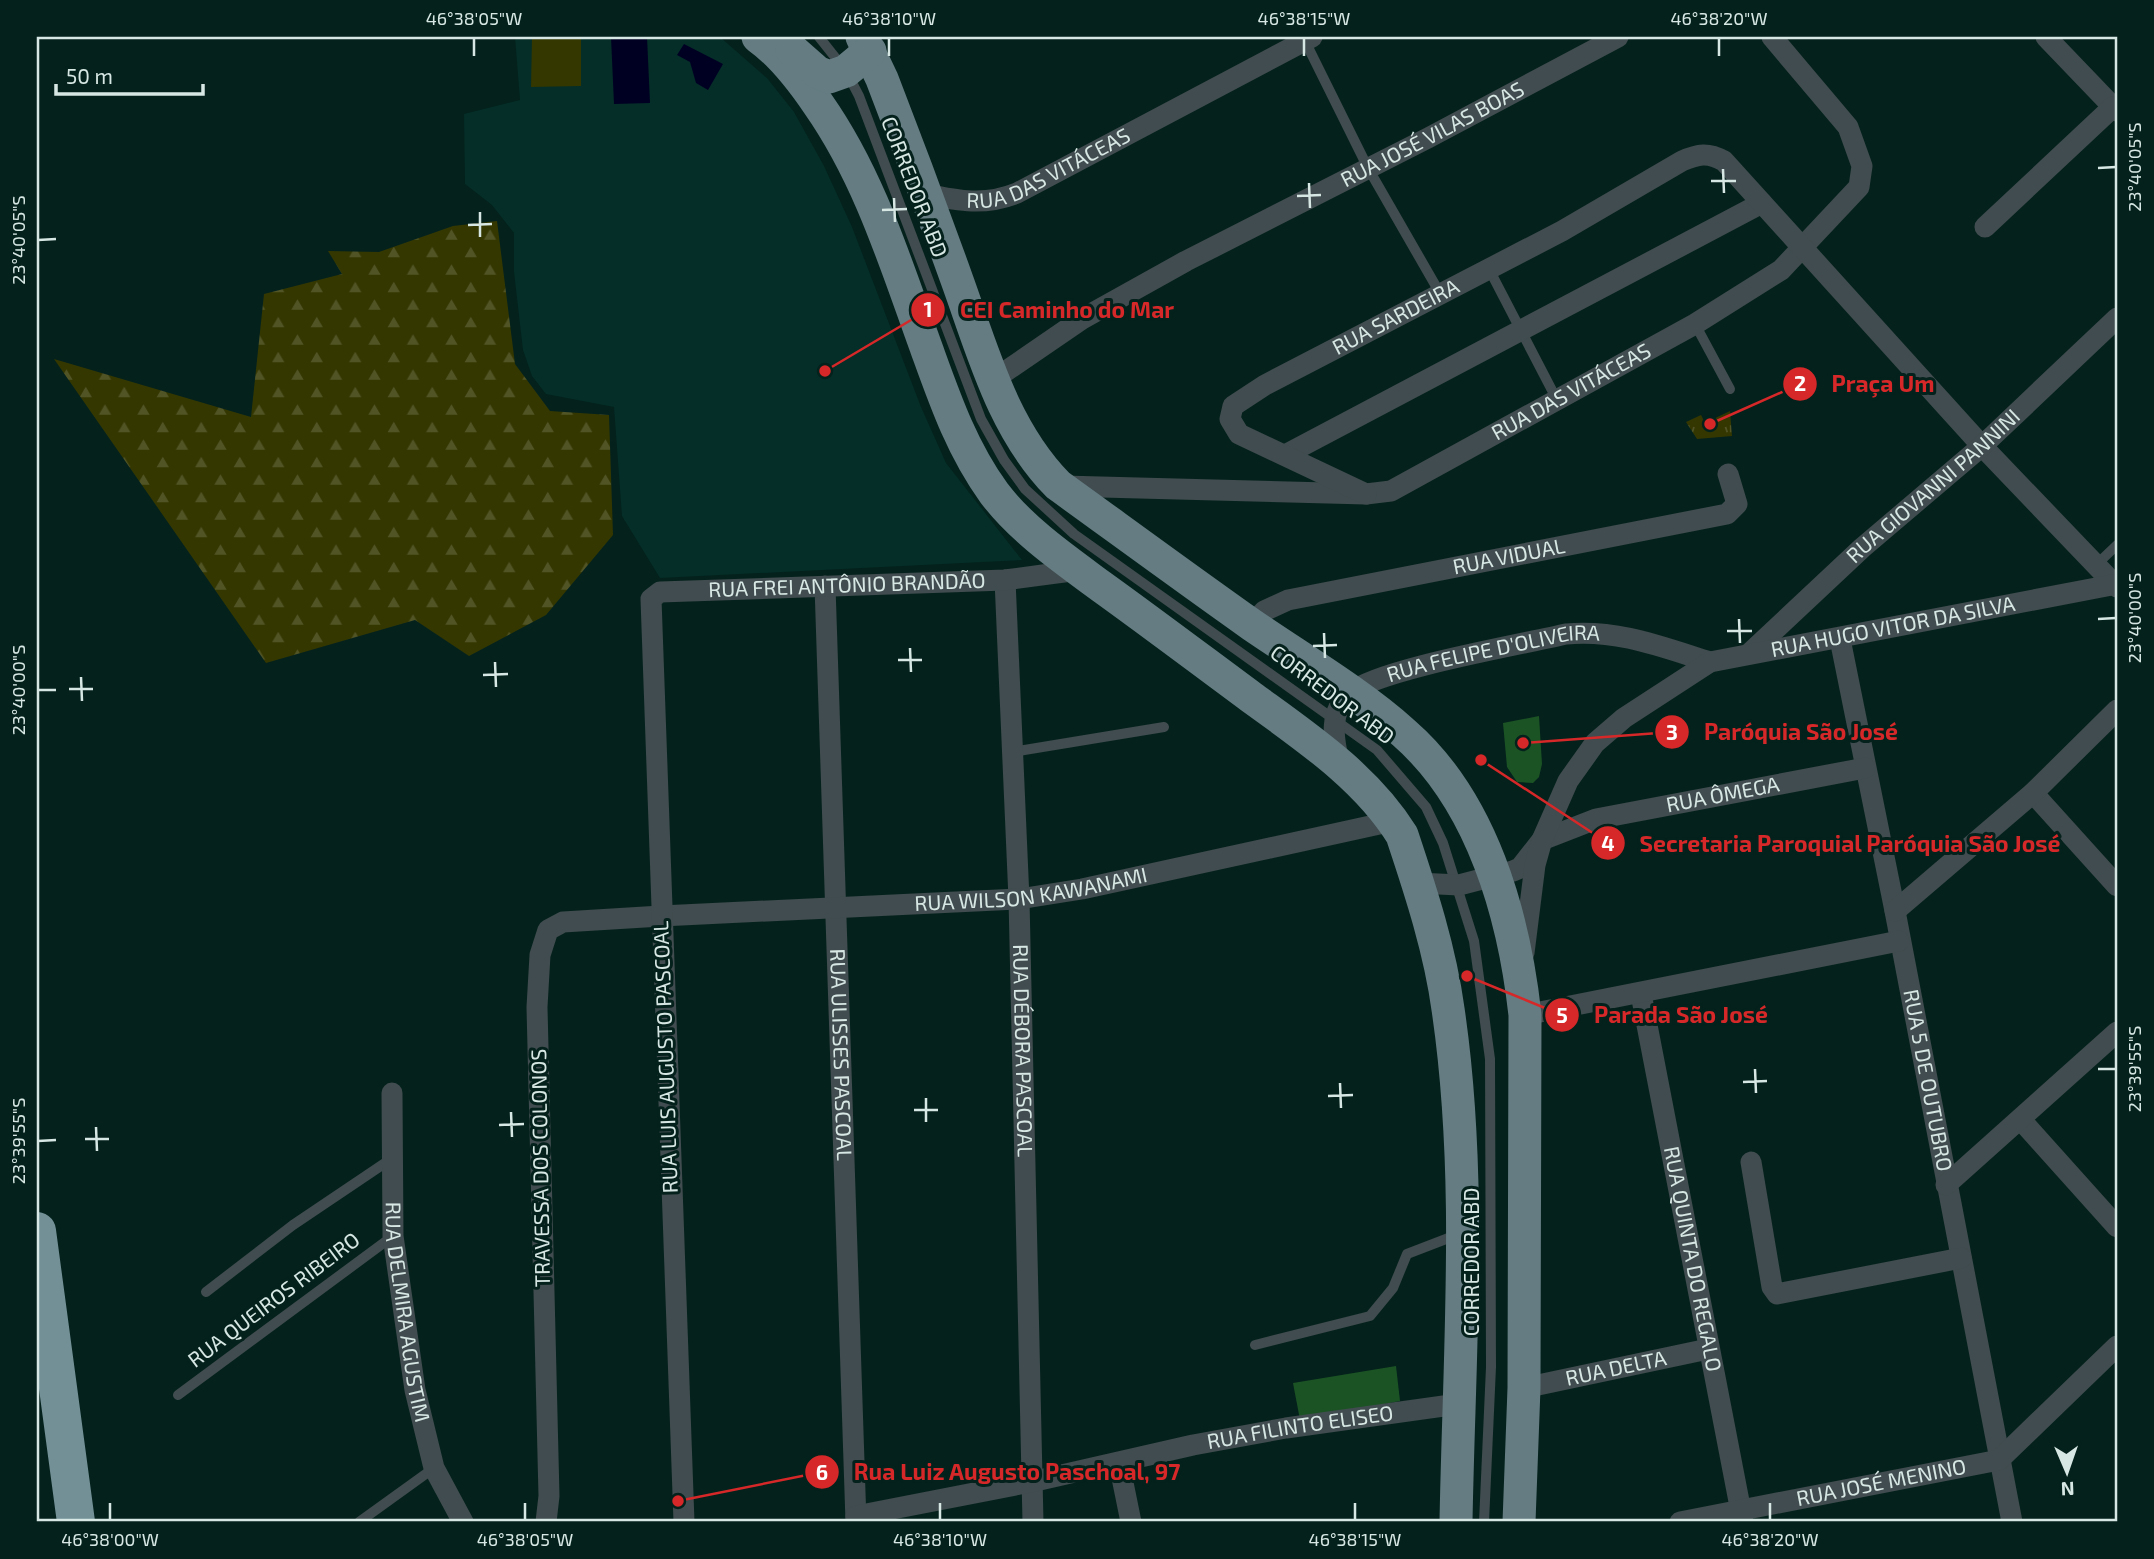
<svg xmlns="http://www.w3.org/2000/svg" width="2154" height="1559" viewBox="0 0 2154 1559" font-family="'Exo 2',sans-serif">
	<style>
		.built { fill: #052e28 }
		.grass { fill: #343700 }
		.forest { fill: url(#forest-firs) }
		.park { fill: url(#park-tufts) }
		.water { fill: #000023 }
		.building { fill: #1b5324 }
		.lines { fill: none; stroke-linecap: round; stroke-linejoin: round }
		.service { stroke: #404c4f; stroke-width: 10 }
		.minor { stroke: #404c4f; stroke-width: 21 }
		.primary { stroke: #647c82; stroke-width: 33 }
		.motorway { stroke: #729096; stroke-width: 38 }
		.ticks { fill: none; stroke: #d7e7e3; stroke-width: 2.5 }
		.labels { text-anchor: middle; stroke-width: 6; stroke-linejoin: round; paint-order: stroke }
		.street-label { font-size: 21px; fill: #d7e7e3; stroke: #04211c }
		.leader { fill: none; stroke: #d62828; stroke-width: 2.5 }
		.callout-dot { fill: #d62828; stroke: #04211c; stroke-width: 2.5 }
		.mark-label { font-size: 21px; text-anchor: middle; font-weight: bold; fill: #fff }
		.callout-label { font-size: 23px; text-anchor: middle; font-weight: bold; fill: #d62828; stroke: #04211c; stroke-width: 6; stroke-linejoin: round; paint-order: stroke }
		.neatline { fill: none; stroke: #d7e7e3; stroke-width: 2.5 }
		.ticks-label { font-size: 18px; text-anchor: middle; fill: #d7e7e3 }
	</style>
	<defs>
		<pattern id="forest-firs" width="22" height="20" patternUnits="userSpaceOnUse" patternTransform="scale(1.75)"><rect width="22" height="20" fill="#343700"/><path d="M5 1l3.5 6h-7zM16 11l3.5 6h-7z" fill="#515425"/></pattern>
		<pattern id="park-tufts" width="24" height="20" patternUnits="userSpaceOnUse" patternTransform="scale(1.75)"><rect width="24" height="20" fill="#343700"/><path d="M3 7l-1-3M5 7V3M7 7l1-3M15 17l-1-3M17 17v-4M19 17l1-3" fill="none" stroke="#515425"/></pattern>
	</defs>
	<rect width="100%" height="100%" fill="#04211c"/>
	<polygon class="built" points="515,37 720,37 767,78 794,112 824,166 852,227 921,407 946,463 1022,560 660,578 622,516 614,407 546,394 532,376 523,350 514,272 514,233 492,205 465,184 464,114 520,100"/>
	<polygon class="grass" points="532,37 581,37 581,86 531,87"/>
	<polygon class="forest" points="497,221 515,364 550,411 609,415 613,535 546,615 469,656 415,620 266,663 54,359 251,417 264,294 342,274 328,251 379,252 453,226"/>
	<polygon class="park" points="1730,411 1732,436 1697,439 1686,422 1701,415 1705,423"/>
	<g class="water">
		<polygon points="611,37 647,37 650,103 614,104"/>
		<polygon points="684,44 723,64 708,90 696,83 690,62 677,55"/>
	</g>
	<g class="building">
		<polygon points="1539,716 1542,764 1539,777 1533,783 1517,782 1507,767 1503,723"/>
		<polygon points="1396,1366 1400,1401 1300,1420 1293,1383"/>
	</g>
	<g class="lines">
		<g class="service">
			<polyline points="819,37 846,71 859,96 981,419 1004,460 1025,489 1074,534 1377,750 1426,807 1443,843 1474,941 1490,1059 1491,1367 1484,1522"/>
			<polyline points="1304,39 1368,168 1441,295"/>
			<polyline points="1489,269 1556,398"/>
			<polyline points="1695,324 1730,389"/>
			<polyline points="2096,565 2117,545"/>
			<polyline points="1012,752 1164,727"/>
			<polyline points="206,1292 293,1225 394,1157"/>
			<polyline points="1255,1345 1370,1316 1393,1288 1407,1254 1459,1234"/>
			<polyline points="178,1395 393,1236"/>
			<polyline points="359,1522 434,1468"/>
		</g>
		<g class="minor">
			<polyline points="2046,37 2117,111"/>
			<path id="s1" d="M926,194C959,201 985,206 1017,193L1312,37"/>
			<polyline points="1985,227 2113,107"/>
			<path id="s2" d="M993,380L1082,319L1186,261L1428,138L1618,37"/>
			<polyline points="1285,455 1762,203"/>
			<path id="s3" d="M1063,486L1366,494L1391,491L1695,324L1781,270L1859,187L1862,166L1848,127L1772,37"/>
			<path id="s4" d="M1366,494L1239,434L1230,419L1233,406L1265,385L1562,231L1682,161C1698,154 1708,152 1724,161L1982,446L2117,587"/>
			<path id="s5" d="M1005,580L1019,899L1033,1522"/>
			<path id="s6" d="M825,586L856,1522"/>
			<path id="s7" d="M1252,625L1264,611L1288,600L1727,514L1737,504L1728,474"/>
			<path id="s8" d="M1840,639L1895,911L2012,1522"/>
			<path id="s9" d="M1750,653L1862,548L1982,446L2117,318"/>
			<path id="s10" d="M1339,762C1333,737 1329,712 1350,693C1378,669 1524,644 1566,634C1617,629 1662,647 1710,662"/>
			<polyline points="2033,793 2117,886"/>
			<path id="s11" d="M1418,883L1459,885L1513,871L1520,868L1542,840L1596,819L1865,768"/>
			<polyline points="1895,911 2033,793 2117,710"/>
			<path id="s12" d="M1524,953L1535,865L1542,840L1568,781L1595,743L1624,718L1710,662L2117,584"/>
			<path id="s13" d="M1641,994L1743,1522"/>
			<polyline points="1525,1015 1899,941"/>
			<path id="s14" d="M392,1093L393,1236L415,1390L434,1468L463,1522"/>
			<polyline points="2021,1120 2117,1227"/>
			<polyline points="1751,1162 1772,1287 1777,1294 1961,1258"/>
			<polyline points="1946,1185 2117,1032"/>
			<path id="s15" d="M1524,1388L1708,1349"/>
			<polyline points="1119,1463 1131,1522"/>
			<path id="s16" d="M856,1516L1031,1482L1193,1445L1286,1428L1458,1404"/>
			<path id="s17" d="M546,1522L549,1496L537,1007L540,955L548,930L563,922L661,916L1019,899L1082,889L1393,821"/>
			<path id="s18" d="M684,1522L651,599L660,592L1005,580L1079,570"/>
			<path id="s19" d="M1680,1522L1999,1460L2117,1346"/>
		</g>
		<g class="primary">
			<path d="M758,37C782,54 801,79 818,104C870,178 896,265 927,350C945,400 962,449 994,493C1022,530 1064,559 1102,587C1152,623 1201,660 1251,697C1306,737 1366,777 1402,835C1421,892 1440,950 1448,1009C1473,1178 1459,1352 1456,1522"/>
			<path d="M862,37L882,79C908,146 933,213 957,280C983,352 1003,429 1058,485C1123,532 1187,579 1252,625C1303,660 1358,692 1404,733C1482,801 1514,915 1525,1015L1524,1388L1519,1522"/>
			<polyline points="792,50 817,72 829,77 846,71 870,51"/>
		</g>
		<polyline class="motorway" points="37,1231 76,1522"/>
	</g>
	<path class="ticks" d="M474,38V56M889,38V56M1304,38V56M1719,38V56M2098,168L2116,167M1723,169L1724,193M1711,181H1736M1309,183L1310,208M1297,196L1321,195M894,198L895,222M882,210L907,209M480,212V237M468,225L492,224M38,240L56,239M1739,619L1740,643M2098,619L2116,618M1727,631H1752M1324,633L1325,658M1313,646L1337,645M910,648L911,672M898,660H922M495,662L496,687M483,675L508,674M81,677L82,701M69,689H93M38,690H56M1755,1069L1756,1093M2098,1069H2116M1743,1082L1767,1081M1340,1083L1341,1108M1328,1096L1353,1095M926,1098V1122M914,1110H938M511,1112L512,1137M499,1125L524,1124M96,1127L97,1151M85,1139H109M38,1141L56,1140M110,1503V1520M525,1503V1520M940,1503V1520M1355,1503V1520M1770,1503V1520"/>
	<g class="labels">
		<g class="street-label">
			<text dy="7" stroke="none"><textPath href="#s2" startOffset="504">RUA JOSÉ VILAS BOAS</textPath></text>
			<text dy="7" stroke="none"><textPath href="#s1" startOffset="130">RUA DAS VITÁCEAS</textPath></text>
			<text transform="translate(914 187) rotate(69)" y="7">CORREDOR ABD</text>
			<text dy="7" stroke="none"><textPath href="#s4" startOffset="357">RUA SARDEIRA</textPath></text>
			<text dy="7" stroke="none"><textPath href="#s3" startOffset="534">RUA DAS VITÁCEAS</textPath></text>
			<text dy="7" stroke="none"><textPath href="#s9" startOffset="248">RUA GIOVANNI PANNINI</textPath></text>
			<text dy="7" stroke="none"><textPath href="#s7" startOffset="270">RUA VIDUAL</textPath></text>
			<text dy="7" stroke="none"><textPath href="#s18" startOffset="1122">RUA FREI ANTÔNIO BRANDÃO</textPath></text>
			<text dy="7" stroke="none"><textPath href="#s12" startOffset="553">RUA HUGO VITOR DA SILVA</textPath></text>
			<text dy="7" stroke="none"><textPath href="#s10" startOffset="224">RUA FELIPE D'OLIVEIRA</textPath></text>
			<text transform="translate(1332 695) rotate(37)" y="7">CORREDOR ABD</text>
			<text dy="7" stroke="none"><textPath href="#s11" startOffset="327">RUA ÔMEGA</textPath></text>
			<text dy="7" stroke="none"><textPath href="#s17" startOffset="1080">RUA WILSON KAWANAMI</textPath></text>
			<text dy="7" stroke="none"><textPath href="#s5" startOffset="471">RUA DÉBORA PASCOAL</textPath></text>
			<text dy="7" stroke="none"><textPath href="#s6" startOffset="469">RUA ULISSES PASCOAL</textPath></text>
			<text transform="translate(666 1057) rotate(-92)" y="7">RUA LUIS AUGUSTO PASCOAL</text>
			<text dy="7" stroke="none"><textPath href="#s8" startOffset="450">RUA 5 DE OUTUBRO</textPath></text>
			<text transform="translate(541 1168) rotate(-91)" y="7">TRAVESSA DOS COLONOS</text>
			<text dy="7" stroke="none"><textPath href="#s13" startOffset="270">RUA QUINTA DO REGALO</textPath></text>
			<text transform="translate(1472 1262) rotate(-90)" y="7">CORREDOR ABD</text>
			<text transform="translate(274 1300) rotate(-37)" y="7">RUA QUEIROS RIBEIRO</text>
			<text dy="7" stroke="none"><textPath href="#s14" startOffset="220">RUA DELMIRA AGUSTIM</textPath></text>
			<text dy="7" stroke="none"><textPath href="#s15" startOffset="94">RUA DELTA</textPath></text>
			<text dy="7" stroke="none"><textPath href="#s16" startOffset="453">RUA FILINTO ELISEO</textPath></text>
			<text dy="7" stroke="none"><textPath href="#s19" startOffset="205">RUA JOSÉ MENINO</textPath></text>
		</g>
	</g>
	<path class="leader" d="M825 371L928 310M1710 424L1800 384M1523 743L1672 732M1481 760L1608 843M1467 976L1562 1015M678 1501L822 1472"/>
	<g class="callout-dot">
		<circle cx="825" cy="371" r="7"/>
		<circle cx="1710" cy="424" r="7"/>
		<circle cx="1523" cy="743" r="7"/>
		<circle cx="1481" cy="760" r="7"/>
		<circle cx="1467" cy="976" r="7"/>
		<circle cx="678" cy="1501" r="7"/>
		<circle cx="928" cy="310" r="18"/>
		<circle cx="1800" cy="384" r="18"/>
		<circle cx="1672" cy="732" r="18"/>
		<circle cx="1608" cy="843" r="18"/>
		<circle cx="1562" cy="1015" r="18"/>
		<circle cx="822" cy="1472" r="18"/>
	</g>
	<g class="mark-label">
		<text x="928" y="317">1</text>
		<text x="1800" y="391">2</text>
		<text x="1672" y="740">3</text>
		<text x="1608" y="851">4</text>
		<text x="1562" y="1023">5</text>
		<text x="822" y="1480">6</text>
	</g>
	<g class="callout-label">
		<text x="1067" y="318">CEI Caminho do Mar</text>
		<text x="1883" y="392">Praça Um</text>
		<text x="1801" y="740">Paróquia São José</text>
		<text x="1850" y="852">Secretaria Paroquial Paróquia São José</text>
		<text x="1681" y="1023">Parada São José</text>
		<text x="1017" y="1480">Rua Luiz Augusto Paschoal, 97</text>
	</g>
	<rect width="2154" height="1559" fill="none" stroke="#04211c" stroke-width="77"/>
	<g transform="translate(2067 1472) rotate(178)" stroke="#04211c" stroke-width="5" paint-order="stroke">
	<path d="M0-5L12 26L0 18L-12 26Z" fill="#d7e7e3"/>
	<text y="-10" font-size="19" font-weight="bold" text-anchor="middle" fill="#d7e7e3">N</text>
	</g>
	<path d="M56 84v10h147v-10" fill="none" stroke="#d7e7e3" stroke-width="3.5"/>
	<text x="66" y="84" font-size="21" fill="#d7e7e3" stroke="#04211c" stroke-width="5" paint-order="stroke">50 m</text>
	<rect x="38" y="38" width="2078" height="1482" class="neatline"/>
	<g class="ticks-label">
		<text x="474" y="25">46°38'05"W</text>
		<text x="889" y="25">46°38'10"W</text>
		<text x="1304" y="25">46°38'15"W</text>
		<text x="1719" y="25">46°38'20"W</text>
		<text transform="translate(2135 167) rotate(-90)" y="6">23°40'05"S</text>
		<text transform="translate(19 240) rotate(-90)" y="6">23°40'05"S</text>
		<text transform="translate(2135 618) rotate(-90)" y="6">23°40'00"S</text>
		<text transform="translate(19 690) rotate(-90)" y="6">23°40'00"S</text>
		<text transform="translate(2135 1069) rotate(-90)" y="6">23°39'55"S</text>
		<text transform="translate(19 1141) rotate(-90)" y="6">23°39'55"S</text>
		<text x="110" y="1546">46°38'00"W</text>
		<text x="525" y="1546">46°38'05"W</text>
		<text x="940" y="1546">46°38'10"W</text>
		<text x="1355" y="1546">46°38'15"W</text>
		<text x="1770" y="1546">46°38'20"W</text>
	</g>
</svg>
